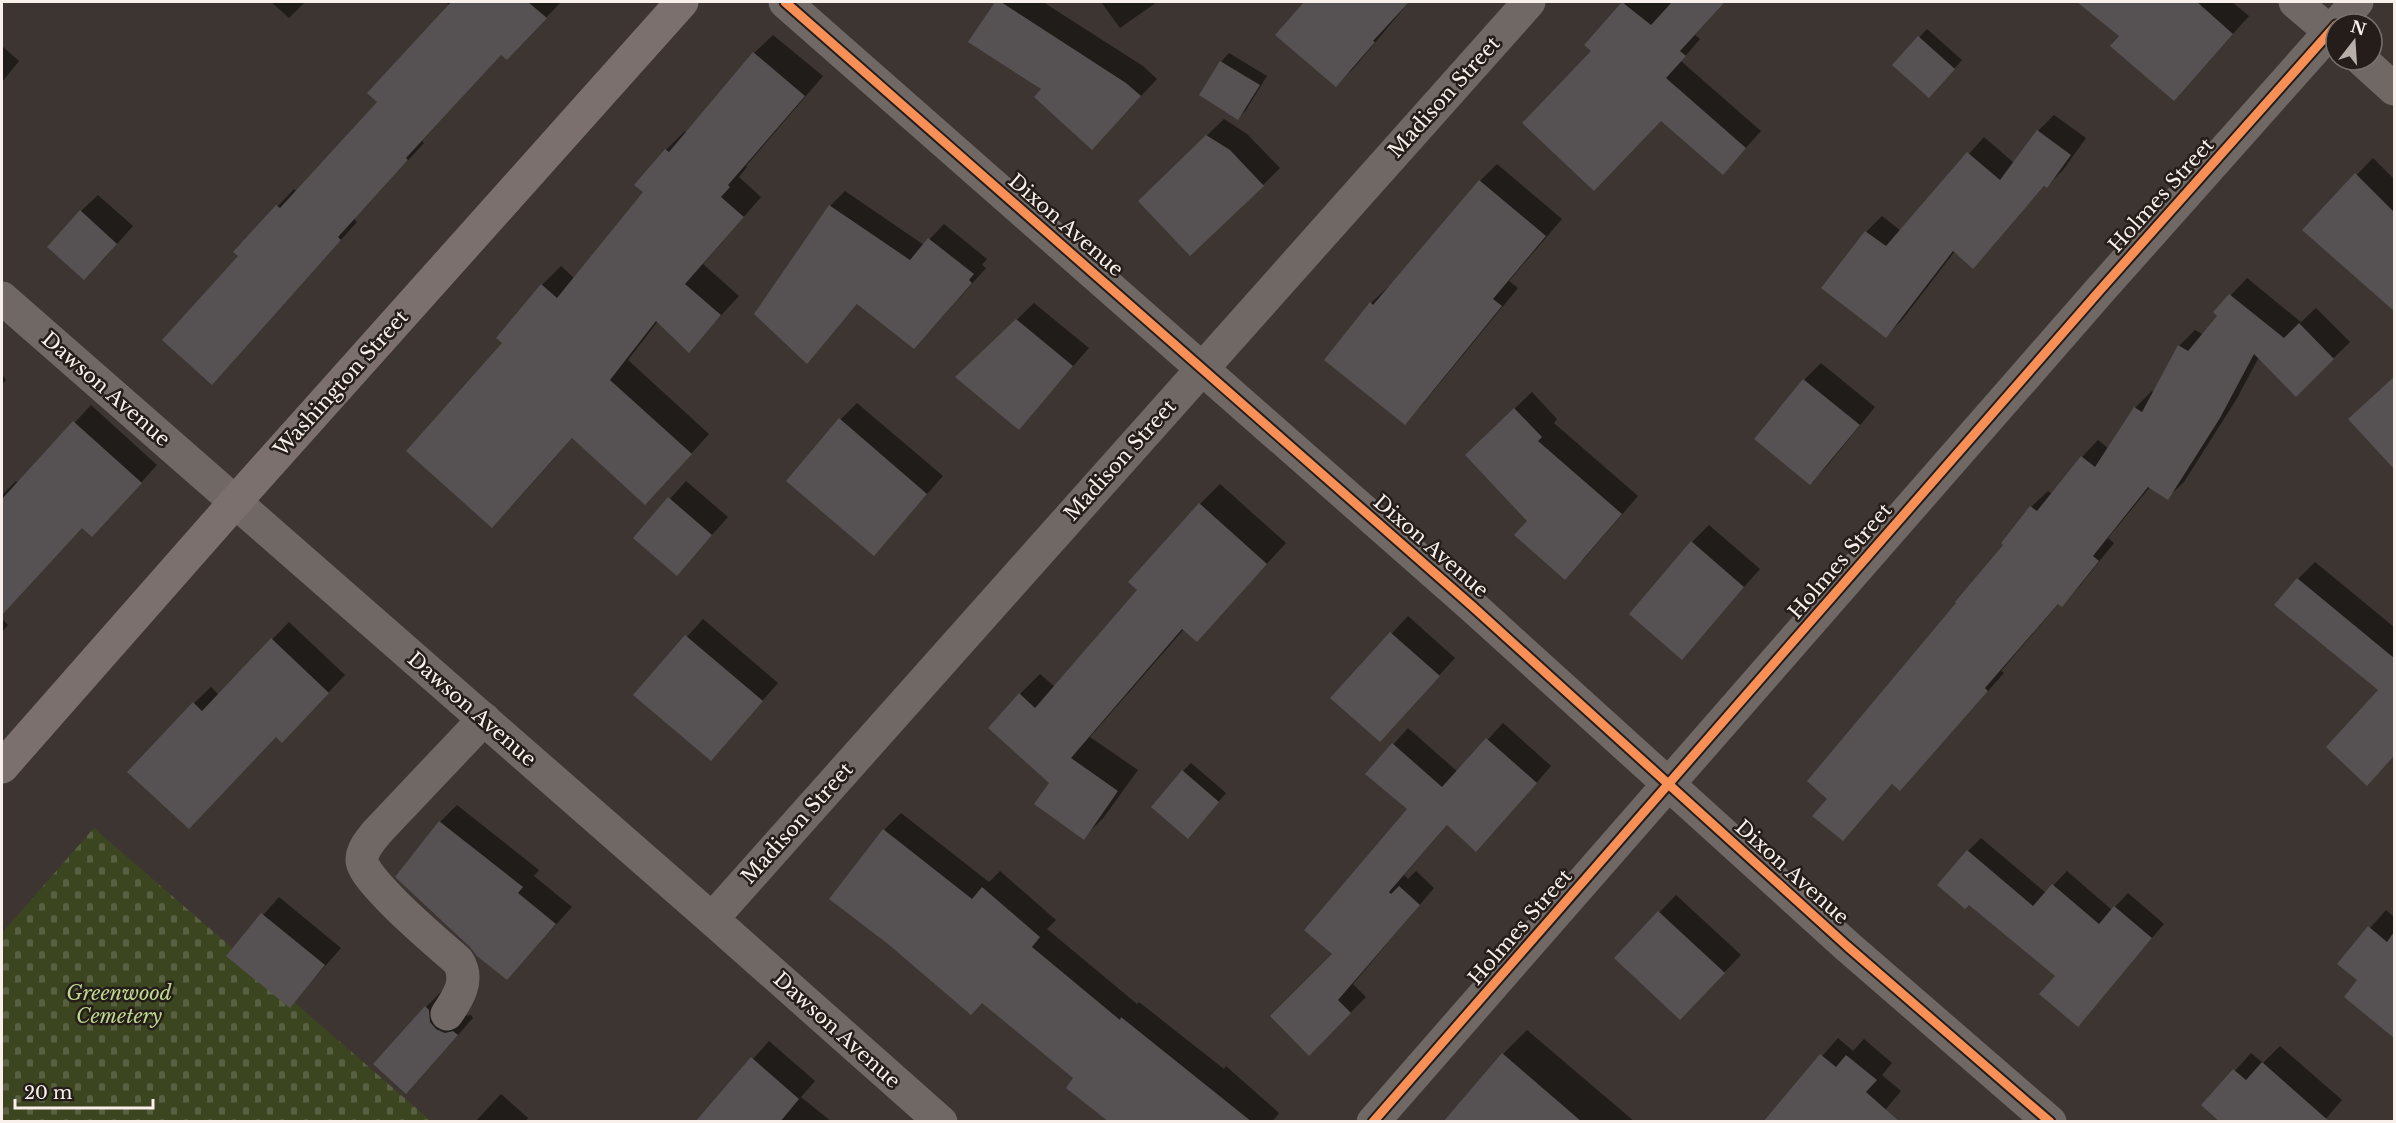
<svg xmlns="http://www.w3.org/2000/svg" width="2396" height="1123" viewBox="0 0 2396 1123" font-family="'Libre Baskerville',serif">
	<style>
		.cemetery { fill: url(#cemetery-stones) }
		.shadow { fill: #0007 }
		.building { fill: #565253 }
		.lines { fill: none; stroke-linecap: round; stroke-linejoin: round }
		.minor { stroke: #706865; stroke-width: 33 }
		.major { stroke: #7b706d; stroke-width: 33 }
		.cycleway-casing { stroke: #241d19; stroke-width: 13 }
		.cycleway { stroke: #f78f57; stroke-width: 9 }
		.labels { text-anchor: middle; stroke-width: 5; stroke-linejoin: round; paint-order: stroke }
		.street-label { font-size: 20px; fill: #faf0eb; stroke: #241d19 }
		.park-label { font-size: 20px; font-style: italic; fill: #bed78d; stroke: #241d19 }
	</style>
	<defs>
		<pattern id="cemetery-stones" width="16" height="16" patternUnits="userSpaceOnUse" patternTransform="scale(1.5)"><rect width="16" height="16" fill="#3b4520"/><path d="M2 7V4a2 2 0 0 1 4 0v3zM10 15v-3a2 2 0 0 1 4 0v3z" fill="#586041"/></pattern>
	</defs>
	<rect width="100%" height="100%" fill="#3d3531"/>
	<polygon class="cemetery" points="94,828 431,1121 2,1122 2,933"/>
	<g class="shadow">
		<polygon points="271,2 305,2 289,18"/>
		<polygon points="445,2 561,2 524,41 502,53 422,141 424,143 354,219 357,222 212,383 240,256 235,252 294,189 297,192 379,102 449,5"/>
		<polygon points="997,2 1043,2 1143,66 1157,79 1092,148 1043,89 970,42"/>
		<polygon points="1101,2 1157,2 1120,28"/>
		<polygon points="1306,2 1409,2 1353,69 1336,85 1277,35"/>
		<polygon points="1626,2 1725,2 1695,35 1700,39 1681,61 1761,131 1723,173 1661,119 1586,45"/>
		<polygon points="2079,2 2232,2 2249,16 2190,82 2121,36"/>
		<polygon points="1927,29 1962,60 1937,88 1894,65"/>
		<polygon points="773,35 823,76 746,166 747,167 739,177 761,197 703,264 739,296 689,350 658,321 628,360 709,434 664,484 573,437 511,507 505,343 542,285 561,266 575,279 645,192 636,184 666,150 685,131 687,133 754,53"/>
		<polygon points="2,46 19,61 2,82"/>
		<polygon points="1229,53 1267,76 1246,110 1238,118 1201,95 1221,62"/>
		<polygon points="2054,115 2086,138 2063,170 2047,186 2045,185 1973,266 1955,251 1902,320 1886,336 1823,288 1866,232 1882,216 1901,231 1984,137 2014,163 2038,131"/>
		<polygon points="1224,119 1247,134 1280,168 1263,185 1157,184"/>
		<polygon points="2373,158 2394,179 2394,309 2304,230"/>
		<polygon points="1497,164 1562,219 1509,281 1518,288 1421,406 1404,423 1371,303 1388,287 1390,288 1480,181"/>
		<polygon points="845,191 924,245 944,224 987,259 982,265 986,268 928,333 858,303 807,362 756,313 830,206"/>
		<polygon points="98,195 133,226 101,262 81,211"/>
		<polygon points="2247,278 2301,322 2316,308 2350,342 2296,395 2259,357 2236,400 2184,482 2167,498 2150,487 2108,538 2114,543 2078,588 2062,605 2059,603 2001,671 2004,673 1916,772 1900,789 1893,783 1843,839 1829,799 2005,545 2003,543 2031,507 2048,491 2052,494 2082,457 2098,440 2109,449 2135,408 2152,391 2154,393 2179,346 2195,330 2204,335 2219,316 2215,312"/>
		<polygon points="1034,303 1089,348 1019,428 974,361"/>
		<polygon points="1821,363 1875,407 1827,466 1810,483 1756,439 1804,380"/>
		<polygon points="2,374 6,380 2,384"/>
		<polygon points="2389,383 2394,389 2394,433 2378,448"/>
		<polygon points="1532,392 1557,419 1554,423 1638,496 1582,561 1529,521 1484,438"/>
		<polygon points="857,403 943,476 874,554 840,420"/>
		<polygon points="91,405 157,465 109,518 83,526 2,614 2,495 16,481 18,484"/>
		<polygon points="686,481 728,517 677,574 635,538"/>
		<polygon points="1220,484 1286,543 1197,640 1184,629 1090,737 1138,770 1104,817 1083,838 1051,782 1020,694 1040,674 1055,687 1139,590 1200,504"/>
		<polygon points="1709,525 1760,569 1682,657 1692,542"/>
		<polygon points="2315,562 2394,627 2394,755 2384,767 2380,690 2298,579"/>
		<polygon points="1408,616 1455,658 1380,740 1332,698"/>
		<polygon points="2,619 8,625 2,632"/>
		<polygon points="703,619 778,683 711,759 635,695"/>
		<polygon points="289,622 345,675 298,724 276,736 205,810 194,703 211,687 219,695"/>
		<polygon points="1503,723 1551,766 1492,834 1448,824 1404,875 1408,879 1416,871 1434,888 1353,984 1366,997 1309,1054 1334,954 1409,809 1367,774 1408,728 1458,772"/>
		<polygon points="1191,763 1226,793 1196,828 1183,771"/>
		<polygon points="457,805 539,870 534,876 572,907 523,961 471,946 397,876 440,822"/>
		<polygon points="901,813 989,882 1000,871 1056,920 1047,929 1137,1004 1139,1002 1224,1069 1226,1066 1279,1113 1272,1122 1111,1122 884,830"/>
		<polygon points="1981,838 2046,893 2067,871 2112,910 2128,893 2164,924 2078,1025 2057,976 1968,851"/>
		<polygon points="1676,895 1741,955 1697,1001 1616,958"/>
		<polygon points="279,897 341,948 290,1006 228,955"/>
		<polygon points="2386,910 2394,917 2394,1036 2347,997 2360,980 2339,963"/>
		<polygon points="443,990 463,1016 471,1015 473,1018 422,1075 426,1007"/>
		<polygon points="1527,1030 1635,1122 1445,1122 1503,1054"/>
		<polygon points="1838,1038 1853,1051 1864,1039 1892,1063 1882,1075 1901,1091 1875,1122 1765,1122"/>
		<polygon points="769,1041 815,1081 801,1097 832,1122 697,1122"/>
		<polygon points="2280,1046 2342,1100 2323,1122 2204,1105 2251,1053 2263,1063"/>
		<polygon points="501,1094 528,1118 525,1122 475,1122"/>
	</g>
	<g class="building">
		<polygon points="451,2 528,2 547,18 507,60 501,55 406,158 408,160 338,237 341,240 212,385 162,340 238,256 233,252 276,205 280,208 377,102 367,93"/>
		<polygon points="995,2 1001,2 1126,83 1141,96 1092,150 1034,97 1041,89 968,42"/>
		<polygon points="1304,2 1409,2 1373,41 1375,42 1336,87 1275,35"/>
		<polygon points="1622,2 1651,25 1672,2 1725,2 1680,51 1686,56 1666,78 1746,148 1723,175 1661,121 1594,191 1522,123 1591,51 1584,45"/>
		<polygon points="2077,2 2197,2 2233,34 2174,101 2110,46 2119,36"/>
		<polygon points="1918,36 1955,69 1929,98 1892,65"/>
		<polygon points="753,52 805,96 728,185 730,187 721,197 744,217 685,284 721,315 689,353 656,321 610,380 692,454 645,505 572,438 492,528 406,451 502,343 496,338 541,284 557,298 643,192 634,185 665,149 669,152"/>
		<polygon points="1220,61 1260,85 1238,120 1199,95"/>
		<polygon points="2037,130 2071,155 2047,188 2044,186 1973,269 1953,251 1886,338 1821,288 1865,231 1886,246 1967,152 2000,180"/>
		<polygon points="1206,135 1230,150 1264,186 1190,256 1138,201"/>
		<polygon points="2355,173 2394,212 2394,311 2302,230"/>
		<polygon points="1479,180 1546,236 1493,299 1502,306 1405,425 1324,360 1370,302 1373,305"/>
		<polygon points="829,205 910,260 928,238 974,274 969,280 972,283 914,349 857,304 807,364 754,314"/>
		<polygon points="80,210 117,244 84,280 47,247"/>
		<polygon points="2229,294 2284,338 2299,323 2334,359 2296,397 2254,354 2220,418 2168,500 2148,487 2093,556 2099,561 2062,607 2058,604 1985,688 1988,691 1900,791 1892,784 1843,841 1812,816 1827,799 1807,781 1956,603 1955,602 2003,545 2001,543 2030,506 2037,511 2081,456 2095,467 2134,407 2142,412 2178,345 2188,351 2217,316 2213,312"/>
		<polygon points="1016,319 1073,366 1019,430 955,377"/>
		<polygon points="2394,377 2394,469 2348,419"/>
		<polygon points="1803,379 1860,425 1810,485 1754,439"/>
		<polygon points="1514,408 1542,437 1538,441 1622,514 1565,580 1514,535 1527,521 1465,455"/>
		<polygon points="839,418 927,494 874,556 786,481"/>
		<polygon points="73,421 142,483 92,537 82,528 2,615 2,499"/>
		<polygon points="668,497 712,535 677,576 633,538"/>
		<polygon points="1199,503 1267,564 1197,642 1182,629 1071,758 1118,791 1084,840 1034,804 1049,783 988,728 1019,693 1035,708 1137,590 1128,582"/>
		<polygon points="1691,541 1744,587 1682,660 1629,614"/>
		<polygon points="2297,578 2394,658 2394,756 2367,786 2326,747 2378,690 2274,605"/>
		<polygon points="1390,632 1440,676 1380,742 1330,698"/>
		<polygon points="685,635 763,701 711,761 633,695"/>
		<polygon points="271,638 329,693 282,743 276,737 189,829 127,772 193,702 202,711"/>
		<polygon points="1486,738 1537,783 1476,852 1447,825 1389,892 1391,894 1399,886 1420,905 1338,1000 1351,1013 1309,1056 1270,1016 1332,954 1304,930 1407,809 1365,774 1392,743 1442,787"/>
		<polygon points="1182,770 1219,802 1188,839 1151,807"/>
		<polygon points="439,821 523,887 518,893 556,924 507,980 477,956 470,947 395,877"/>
		<polygon points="883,829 972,899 982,887 1040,937 1032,947 1120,1020 1121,1017 1252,1122 1109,1122 1066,1088 1073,1078 982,1003 971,1015 888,944 829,899"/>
		<polygon points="1967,850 2033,906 2052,884 2099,924 2114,906 2152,938 2078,1027 2039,994 2055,976 1969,905 1965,909 1937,885"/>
		<polygon points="1658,911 1725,973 1680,1020 1614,958"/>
		<polygon points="261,913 325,965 290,1008 226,956"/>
		<polygon points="2368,926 2387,942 2394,932 2394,1038 2344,997 2357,980 2337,964"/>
		<polygon points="425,1006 429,1010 430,1022 436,1029 445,1033 453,1031 458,1035 406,1094 373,1064"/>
		<polygon points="1502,1053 1582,1122 1443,1122"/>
		<polygon points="1820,1054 1836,1067 1846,1055 1877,1080 1866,1092 1900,1122 1763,1122"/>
		<polygon points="751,1057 799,1099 780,1122 695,1122"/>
		<polygon points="2262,1062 2330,1122 2220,1122 2201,1105 2233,1069 2246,1080"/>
	</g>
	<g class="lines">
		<g class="minor">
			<polyline points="785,2 1472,606 1847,946 2050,1122"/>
			<polyline points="2295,2 2336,37"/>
			<polyline points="2337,24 2357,2"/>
			<polyline points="2362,60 2394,89"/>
			<polyline points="2,298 712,919 941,1122"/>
			<polyline points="712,919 1529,2"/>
			<path d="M447,1014C458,998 470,980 458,961C441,946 361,879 362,860C362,849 370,841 377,832L484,719"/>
			<polyline points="1373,1122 2102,288 2336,25"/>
		</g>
		<polyline class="major" points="2,767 236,501 682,2"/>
		<defs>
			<g id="cycleway">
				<polyline points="785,2 1472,606 1847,946 2050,1122"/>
				<polyline points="1373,1122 2102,288 2336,25"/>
			</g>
		</defs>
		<use href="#cycleway" class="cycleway-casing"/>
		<use href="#cycleway" class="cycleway"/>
	</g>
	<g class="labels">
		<g class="street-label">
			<text transform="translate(1444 97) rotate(-48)" y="7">Madison Street</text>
			<text transform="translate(2161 195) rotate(-48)" y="7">Holmes Street</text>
			<text transform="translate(1066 225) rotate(41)" y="7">Dixon Avenue</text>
			<text transform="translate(341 383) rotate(-48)" y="7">Washington Street</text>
			<text transform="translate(106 389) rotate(41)" y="7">Dawson Avenue</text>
			<text transform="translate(1120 460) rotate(-48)" y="7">Madison Street</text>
			<text transform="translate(1431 546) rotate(41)" y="7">Dixon Avenue</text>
			<text transform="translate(1840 561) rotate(-49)" y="7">Holmes Street</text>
			<text transform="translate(472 709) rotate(41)" y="7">Dawson Avenue</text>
			<text transform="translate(797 823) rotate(-48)" y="7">Madison Street</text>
			<text transform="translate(1792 872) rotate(42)" y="7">Dixon Avenue</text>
			<text transform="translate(1520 927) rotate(-49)" y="7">Holmes Street</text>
			<text transform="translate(837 1030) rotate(42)" y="7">Dawson Avenue</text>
		</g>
		<g class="park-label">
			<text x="119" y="1000">Greenwood<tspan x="119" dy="23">Cemetery</tspan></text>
		</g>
	</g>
	<rect width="2396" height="1123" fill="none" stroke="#faf0eb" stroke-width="6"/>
	<g transform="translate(2354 42) rotate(17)"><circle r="28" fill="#241d19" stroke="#7a716d" stroke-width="1.5"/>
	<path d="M0-4.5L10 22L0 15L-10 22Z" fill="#b8afaa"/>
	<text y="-9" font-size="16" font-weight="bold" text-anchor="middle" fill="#faf0eb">N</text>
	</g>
	<path d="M15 1099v9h138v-9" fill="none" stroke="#faf0eb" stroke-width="3"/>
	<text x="24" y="1099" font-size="18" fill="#faf0eb" stroke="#241d19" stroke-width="4.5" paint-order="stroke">20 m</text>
</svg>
